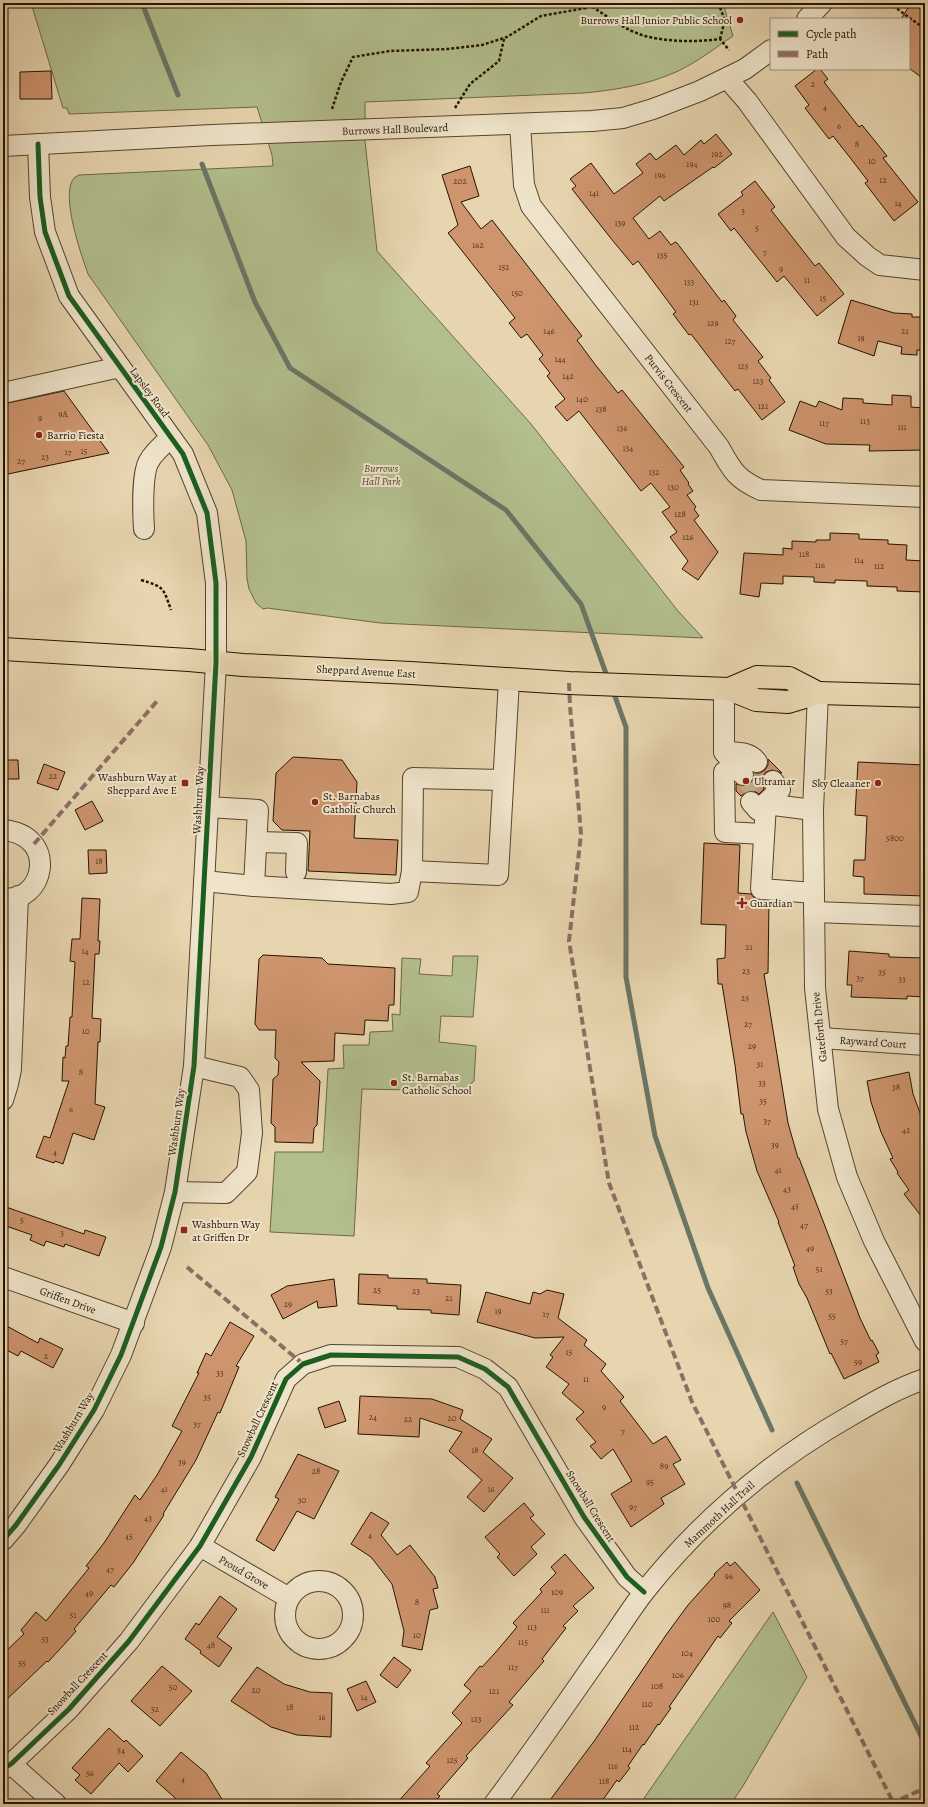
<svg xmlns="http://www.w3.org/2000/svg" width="928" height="1807" viewBox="0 0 928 1807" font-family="Alegreya,serif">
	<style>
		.green { fill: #b3be8d; stroke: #6c6848 }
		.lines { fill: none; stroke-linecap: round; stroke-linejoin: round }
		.stream { stroke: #697766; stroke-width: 5 }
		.building { fill: #cd946d; stroke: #251302 }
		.minor-tunnel { stroke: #c0ae8c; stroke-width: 20; stroke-dasharray: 20 10; stroke-linecap: butt }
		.minor-casing { stroke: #56442d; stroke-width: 22 }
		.major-casing { stroke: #251302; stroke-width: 24 }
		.path { stroke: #251302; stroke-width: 2.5; stroke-dasharray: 3 2; stroke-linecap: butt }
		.minor { stroke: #efe4cb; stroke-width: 20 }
		.major { stroke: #e7d5af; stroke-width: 22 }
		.quiet { stroke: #8d6e63; stroke-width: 4; stroke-dasharray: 8 4; stroke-linecap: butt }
		.cycleway-casing { stroke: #efe4cb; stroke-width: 8 }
		.cycleway { stroke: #1b5e20; stroke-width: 5 }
		.poi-dot { fill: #8f2418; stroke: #efe4cb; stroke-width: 1.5 }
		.labels { text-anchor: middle; stroke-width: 4; stroke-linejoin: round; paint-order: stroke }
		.number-label { font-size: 9px; fill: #4f331d }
		.poi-label { font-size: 11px; fill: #251302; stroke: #efe4cb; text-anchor: start }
		.street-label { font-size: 11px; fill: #251302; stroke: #efe4cb }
		.park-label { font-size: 11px; font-style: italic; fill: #50462c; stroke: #efe4cb }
	</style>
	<rect width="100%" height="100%" fill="#e7d5af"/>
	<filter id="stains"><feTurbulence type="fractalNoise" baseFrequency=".005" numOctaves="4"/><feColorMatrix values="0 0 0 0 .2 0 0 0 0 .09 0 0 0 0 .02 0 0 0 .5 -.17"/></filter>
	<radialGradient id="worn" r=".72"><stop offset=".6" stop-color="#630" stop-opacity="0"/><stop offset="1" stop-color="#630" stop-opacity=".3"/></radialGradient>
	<g class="green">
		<path d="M31,3H723L733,36C715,48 696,63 676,72C647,85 615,90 584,93L365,102V141L377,251L531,424L678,611L703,638L380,623L267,608L263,609L256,603L249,589L247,579L246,541L232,490L208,445L88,274C82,257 55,182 79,175L273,166L272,155L257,107L69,114L67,108H63Z"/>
		<polygon points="453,956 478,956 473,1017 441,1016 439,1042 476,1046 474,1081 462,1091 362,1089 354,1236 270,1232 275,1152 323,1152 328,1069 344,1068 343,1045 369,1045 370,1032 393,1031 392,1014 400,1015 402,958 421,959 419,974 452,976"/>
		<polygon points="773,1612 807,1677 743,1786 731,1804 640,1804"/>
	</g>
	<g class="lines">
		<g class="stream">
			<polyline points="142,3 178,95"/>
			<polyline points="202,164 255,302 290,368 506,510 581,604 608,679"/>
			<polyline points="613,691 626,727 626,977 655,1136 708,1288 772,1430"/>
			<polyline points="797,1483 925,1744"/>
		</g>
	</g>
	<g class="building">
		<polygon points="911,3 925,3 925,80 909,68 909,19 901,19"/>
		<polygon points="817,69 820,69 828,79 824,82 859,127 862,125 887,156 883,158 918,202 894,221 865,183 868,181 848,155 833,136 829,139 805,108 809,105 795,86"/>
		<polygon points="51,71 52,99 20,99 20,72"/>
		<polygon points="716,134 732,154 714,168 713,167 664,201 660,196 633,218 649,239 660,231 671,245 675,242 677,243 722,302 724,300 736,316 733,320 763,357 758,361 771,378 769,380 785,402 762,420 738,389 735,391 691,334 689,335 673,314 676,312 638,261 633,265 613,241 572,189 576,186 570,179 591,163 614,194 643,173 636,164 650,153 656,160 676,145 684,155 701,140 704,144"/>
		<polygon points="470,166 479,196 461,202 481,229 492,220 582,336 577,340 594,363 618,393 622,390 684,467 680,470 689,483 688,484 693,491 687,495 696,507 694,509 699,516 694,520 718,552 698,580 682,569 688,561 670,537 677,532 662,512 670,507 651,483 641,491 579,411 567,421 555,407 565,399 547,376 550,373 539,359 543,355 527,334 521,338 509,323 515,318 448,233 458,225 442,175"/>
		<polygon points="755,181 775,207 771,210 815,266 819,263 844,294 817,316 784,276 777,282 734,228 731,231 718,214 743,195 741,192"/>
		<polygon points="851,300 894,313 912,314 912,317 925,317 925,350 917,350 917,355 901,354 902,347 878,341 874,356 838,343"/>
		<polygon points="64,391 109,453 3,475 3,404"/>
		<polygon points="892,395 911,396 911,407 925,408 925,450 869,451 870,445 826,444 789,430 800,401 816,407 819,401 842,410 843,398 863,399 863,403 892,405"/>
		<polygon points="830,533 859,534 859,539 888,540 888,544 907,545 906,560 925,561 925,592 897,591 897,587 867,586 867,581 835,580 835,583 814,582 814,577 783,576 783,584 761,583 759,597 740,594 744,553 783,555 783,548 792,549 792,541 816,542 816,540 830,540"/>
		<polygon points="293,757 342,760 357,782 354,838 398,840 396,875 308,871 310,831 282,830 273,821 276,773"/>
		<polygon points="768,759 782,773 772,770 766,772 763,776 762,782 764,789 759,794 754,791 748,791 741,796 736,791 736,784 745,786 750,784 754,779 754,773 760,773 765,770 768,765"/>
		<polygon points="3,760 18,760 19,779 3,779"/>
		<polygon points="858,762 925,765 925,896 864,894 864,877 853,876 854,860 865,860 867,816 855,815"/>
		<polygon points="44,764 65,772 58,790 37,783"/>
		<polygon points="92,801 103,821 85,830 75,810"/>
		<polygon points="704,843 740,845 738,893 751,894 755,899 769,901 768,973 764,974 788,1123 798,1158 799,1158 860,1318 871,1341 872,1340 879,1353 876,1355 879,1362 844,1379 831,1353 830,1354 807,1298 799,1284 793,1267 795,1266 778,1222 779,1222 757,1171 746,1132 743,1114 741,1114 735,1065 722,984 718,984 717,959 725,958 726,925 701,924"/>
		<polygon points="88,850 106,850 107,873 89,874"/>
		<polygon points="82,898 100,899 98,941 100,941 99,954 95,954 92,1018 101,1019 100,1042 98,1042 95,1104 105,1107 94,1140 73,1133 63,1164 55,1161 54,1163 36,1157 44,1136 50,1138 69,1081 62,1081 63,1057 65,1058 66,1046 68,1046 70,1017 72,1017 75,962 70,961 72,939 80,939"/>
		<polygon points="849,951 889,954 889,957 925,958 925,997 907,996 907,999 851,997 852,985 847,985"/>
		<polygon points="263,955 322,958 328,964 395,968 394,1005 389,1005 388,1021 365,1020 364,1035 335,1033 334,1061 301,1062 320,1081 317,1125 314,1128 313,1143 275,1142 275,1127 271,1123 273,1079 278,1075 279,1062 275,1058 276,1030 259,1030 255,1024 259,959"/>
		<polygon points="909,1072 913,1094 925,1126 925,1221 904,1194 909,1190 897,1173 898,1172 890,1159 893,1158 881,1132 871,1102 867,1081"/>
		<polygon points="3,1206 84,1234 85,1230 106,1237 99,1256 65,1244 64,1247 46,1241 44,1246 30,1240 32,1235 3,1225"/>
		<polygon points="359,1274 388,1275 388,1278 427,1279 427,1283 461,1285 459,1315 431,1313 431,1310 397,1309 397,1306 358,1304"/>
		<polygon points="334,1279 337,1306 318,1308 317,1301 283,1319 271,1295 287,1286"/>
		<polygon points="547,1290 564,1294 558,1318 587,1340 584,1345 606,1364 601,1371 624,1397 620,1401 653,1444 666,1436 681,1460 673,1464 685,1484 661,1498 664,1504 631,1527 611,1494 632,1481 613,1449 601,1459 590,1446 596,1442 576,1419 584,1412 562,1393 569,1384 546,1367 553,1357 550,1355 564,1337 535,1338 477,1322 486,1292 530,1304 533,1292 540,1294"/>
		<polygon points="230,1322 254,1336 236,1366 239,1367 220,1413 218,1412 196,1460 163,1514 164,1515 133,1563 114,1587 111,1585 74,1629 76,1631 71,1637 48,1662 47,1661 3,1703 3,1654 24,1634 21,1630 36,1612 46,1621 89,1568 86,1566 104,1543 135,1495 140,1500 157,1475 182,1431 172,1426 199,1373 197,1373 206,1353 211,1356"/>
		<polygon points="3,1324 38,1343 40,1338 63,1349 53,1368 21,1351 18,1356 3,1348"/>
		<polygon points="360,1396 432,1399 463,1410 460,1419 492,1439 483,1452 513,1478 484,1512 467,1497 482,1480 449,1451 462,1432 420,1418 419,1437 358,1434"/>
		<polygon points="339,1401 346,1421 325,1428 318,1408"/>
		<polygon points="298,1454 339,1471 314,1519 297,1511 274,1551 256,1540 279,1499 275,1497"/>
		<polygon points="524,1503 534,1515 530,1518 545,1534 531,1547 537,1554 514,1576 497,1557 500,1554 485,1537"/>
		<polygon points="371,1512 389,1523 381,1535 397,1555 410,1545 435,1577 438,1588 433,1589 438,1608 430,1610 422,1650 402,1646 404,1631 392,1584 371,1557 351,1544"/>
		<polygon points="565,1554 594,1588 573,1606 578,1611 563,1626 566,1628 542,1659 544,1661 509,1702 513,1705 466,1756 468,1758 437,1794 440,1796 433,1804 396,1804 430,1766 426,1763 462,1723 452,1713 471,1691 464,1685 480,1666 482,1667 495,1653 517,1627 513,1623 542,1592 540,1589 556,1573 551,1567"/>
		<polygon points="727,1562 730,1566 735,1562 760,1590 729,1621 732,1623 720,1638 718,1636 669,1707 671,1708 659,1725 658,1724 644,1745 643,1744 628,1766 630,1768 619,1782 617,1780 600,1804 547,1804 595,1740 666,1635 688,1605 715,1575 714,1574"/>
		<polygon points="220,1596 237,1609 217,1637 232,1648 219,1667 200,1653 201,1651 185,1639 196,1623 199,1625"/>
		<polygon points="394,1657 411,1670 397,1688 380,1675"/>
		<polygon points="162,1666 192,1691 160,1726 131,1701"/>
		<polygon points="257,1667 284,1684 310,1692 332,1693 331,1737 297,1735 271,1727 231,1701"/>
		<polygon points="366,1681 376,1702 357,1711 347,1689"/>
		<polygon points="109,1728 124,1742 126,1740 143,1756 128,1772 119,1763 91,1794 75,1780 80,1775 72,1768"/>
		<polygon points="181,1752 206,1773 225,1804 182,1804 156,1781"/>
	</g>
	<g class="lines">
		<polyline class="minor-tunnel" points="743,775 759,795"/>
		<defs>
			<g id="minor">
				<polyline points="807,19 822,3"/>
				<polyline points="727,78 747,101 846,237 867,256 880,265 925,270"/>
				<path d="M520,124L524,185L531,206L719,447C732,470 736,479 761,490L925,497"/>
				<polyline points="3,146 212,135 592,121 623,118 653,109 700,91 745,69 771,50"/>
				<polyline points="3,393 120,367"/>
				<path d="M144,529C143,513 142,477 148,463C153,453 162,445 171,438"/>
				<path d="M724,689V752C736,753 749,751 757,762"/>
				<polyline points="818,693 813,810 815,988 828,1109 847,1177 874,1241 925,1341"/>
				<polyline points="724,752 743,775"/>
				<polyline points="724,772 725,832 764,834"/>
				<polyline points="751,802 758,810 780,790 773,781"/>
				<polyline points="208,807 258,810 254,886"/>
				<polyline points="813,810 766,804 761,889 814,893"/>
				<path d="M3,830C60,835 44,905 3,898"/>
				<polyline points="257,842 297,843 296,872"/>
				<polyline points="412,871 498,875 509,680"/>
				<polyline points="204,881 254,886 391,894 408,892 412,871 413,778 503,780"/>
				<polyline points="814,912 925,916"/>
				<polyline points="821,1038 925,1045"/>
				<polyline points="3,1100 8,1084 11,1069 18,896"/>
				<polyline points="175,1192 226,1193 247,1172 252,1133 249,1090 240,1077 194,1066"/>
				<polyline points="3,1277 134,1323"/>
				<polyline points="3,1540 16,1525 59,1465 94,1410 121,1355 161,1247 175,1192 194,1066 216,663 216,583 207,513 183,454 69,296 45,232 40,197 38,144"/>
				<polyline points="200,1546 289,1598"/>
				<circle cx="319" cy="1615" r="34"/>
				<polyline points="11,1764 56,1804"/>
				<polyline points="3,1769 11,1764 69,1709 129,1641 200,1546 251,1457 286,1379 303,1364 331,1355 458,1357 485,1369 508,1387 584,1517 627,1577 644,1592"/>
				<path d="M494,1804C530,1756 564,1707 598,1658C614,1636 628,1613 644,1592C701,1520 771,1461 850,1416C874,1402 898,1388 925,1379"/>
			</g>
			<g id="major">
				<polyline points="3,649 189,660 243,665 411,673 569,683 729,689 756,700 788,702 818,693 925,696"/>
				<polyline points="729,689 757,677 789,678 818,693"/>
			</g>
		</defs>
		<use href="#minor" class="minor-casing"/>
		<use href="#major" class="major-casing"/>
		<g class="path">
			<polyline points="718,3 725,20 720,39"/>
			<polyline points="889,3 925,29"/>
			<path d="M588,4C607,16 627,32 649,37C672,42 697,42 720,39L729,50"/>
			<polyline points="455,108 470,84 499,61 504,39"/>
			<polyline points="332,109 341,82 353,57 390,51 448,49 482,45 507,37 541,16 586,8 589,3"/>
			<path d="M141,580C164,587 163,587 171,610"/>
		</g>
		<use href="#minor" class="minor"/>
		<use href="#major" class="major"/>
		<g class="quiet">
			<polyline points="569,683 570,706 581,834 569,941 609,1183 692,1402 894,1804"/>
			<polyline points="34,844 158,700"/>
			<polyline points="187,1267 303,1364"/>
			<polyline points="890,1804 925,1788"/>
		</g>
		<defs>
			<g id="cycleway">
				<polyline points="3,1540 16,1525 59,1465 94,1410 121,1355 161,1247 175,1192 194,1066 216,663 216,583 207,513 183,454 69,296 45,232 40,197 38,144"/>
				<polyline points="3,1769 11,1764 69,1709 129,1641 200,1546 251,1457 286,1379 303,1364 331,1355 458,1357 485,1369 508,1387 584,1517 627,1577 644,1592"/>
			</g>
		</defs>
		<use href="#cycleway" class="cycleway-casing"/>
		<use href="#cycleway" class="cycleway"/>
	</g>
	<g class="poi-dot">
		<circle cx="740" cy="20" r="4"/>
		<circle cx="39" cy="435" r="4"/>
		<circle cx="746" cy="781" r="4"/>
		<rect x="181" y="779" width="8" height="8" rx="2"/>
		<circle cx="878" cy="783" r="4"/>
		<circle cx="315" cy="802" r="4"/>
		<path d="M740 897h4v4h4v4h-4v4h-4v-4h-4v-4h4z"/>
		<circle cx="394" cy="1083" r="4"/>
		<rect x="180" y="1226" width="8" height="8" rx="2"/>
	</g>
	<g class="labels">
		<g class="number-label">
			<text x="813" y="87">2</text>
			<text x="825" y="110">4</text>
			<text x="839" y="129">6</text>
			<text x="857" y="147">8</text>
			<text x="717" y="157">192</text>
			<text x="872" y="164">10</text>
			<text x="692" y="167">194</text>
			<text x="660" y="178">196</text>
			<text x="883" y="183">12</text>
			<text x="460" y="184">202</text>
			<text x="594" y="196">141</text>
			<text x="898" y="206">14</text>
			<text x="743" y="214">3</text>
			<text x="620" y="226">139</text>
			<text x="757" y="231">5</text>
			<text x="478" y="248">162</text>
			<text x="765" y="255">7</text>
			<text x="662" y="258">135</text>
			<text x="504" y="270">152</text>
			<text x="781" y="272">9</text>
			<text x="807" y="283">11</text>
			<text x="689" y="285">133</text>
			<text x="517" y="296">150</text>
			<text x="823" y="301">15</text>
			<text x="694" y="305">131</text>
			<text x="713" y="326">129</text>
			<text x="549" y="334">146</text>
			<text x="905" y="334">21</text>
			<text x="861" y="341">19</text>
			<text x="730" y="344">127</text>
			<text x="560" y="362">144</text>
			<text x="743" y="369">125</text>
			<text x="568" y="379">142</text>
			<text x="758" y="384">123</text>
			<text x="582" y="402">140</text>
			<text x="763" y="409">121</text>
			<text x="601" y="412">138</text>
			<text x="63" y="417">9A</text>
			<text x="40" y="421">9</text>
			<text x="865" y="424">113</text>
			<text x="824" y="426">117</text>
			<text x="902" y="430">111</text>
			<text x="622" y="431">136</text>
			<text x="628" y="451">134</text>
			<text x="84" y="454">15</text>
			<text x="68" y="455">17</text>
			<text x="45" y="460">23</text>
			<text x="21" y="464">27</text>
			<text x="654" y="475">132</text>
			<text x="673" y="490">130</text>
			<text x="680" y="517">128</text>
			<text x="688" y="540">126</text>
			<text x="804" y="557">118</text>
			<text x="859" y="563">114</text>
			<text x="820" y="568">116</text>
			<text x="879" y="569">112</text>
			<text x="53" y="779">22</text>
			<text x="895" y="841">5800</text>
			<text x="99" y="864">18</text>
			<text x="749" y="950">21</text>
			<text x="85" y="954">14</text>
			<text x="746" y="974">23</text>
			<text x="882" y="975">35</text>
			<text x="860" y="981">37</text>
			<text x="902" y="982">33</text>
			<text x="86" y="985">12</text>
			<text x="745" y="1001">25</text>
			<text x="748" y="1027">27</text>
			<text x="86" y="1034">10</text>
			<text x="752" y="1049">29</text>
			<text x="760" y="1067">31</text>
			<text x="81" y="1075">8</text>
			<text x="762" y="1086">33</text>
			<text x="896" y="1090">38</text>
			<text x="763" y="1104">35</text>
			<text x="71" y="1112">6</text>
			<text x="767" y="1124">37</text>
			<text x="906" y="1133">42</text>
			<text x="775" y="1148">39</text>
			<text x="55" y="1155">4</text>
			<text x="778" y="1173">41</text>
			<text x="787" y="1192">43</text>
			<text x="795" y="1209">45</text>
			<text x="22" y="1223">5</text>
			<text x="804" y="1228">47</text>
			<text x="62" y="1236">3</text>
			<text x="810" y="1251">49</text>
			<text x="819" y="1272">51</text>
			<text x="377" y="1293">25</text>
			<text x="416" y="1294">23</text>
			<text x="829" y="1294">53</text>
			<text x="449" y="1301">21</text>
			<text x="288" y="1307">29</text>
			<text x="498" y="1314">19</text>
			<text x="546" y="1317">17</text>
			<text x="832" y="1319">55</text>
			<text x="844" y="1344">57</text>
			<text x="569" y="1355">15</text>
			<text x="46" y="1359">2</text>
			<text x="858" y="1365">59</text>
			<text x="220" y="1376">33</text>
			<text x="586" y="1382">11</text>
			<text x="207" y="1400">35</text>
			<text x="604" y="1410">9</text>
			<text x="373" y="1420">24</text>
			<text x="452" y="1421">20</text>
			<text x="408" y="1422">22</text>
			<text x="197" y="1427">37</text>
			<text x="623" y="1434">7</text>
			<text x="475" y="1453">18</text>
			<text x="182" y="1465">39</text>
			<text x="664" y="1469">89</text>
			<text x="316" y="1474">28</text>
			<text x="650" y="1485">95</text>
			<text x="164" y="1492">41</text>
			<text x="491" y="1492">16</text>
			<text x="302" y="1503">30</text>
			<text x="633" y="1510">97</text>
			<text x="148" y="1521">43</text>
			<text x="370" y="1538">4</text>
			<text x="129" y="1539">45</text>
			<text x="110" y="1572">47</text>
			<text x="729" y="1579">96</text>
			<text x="557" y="1595">109</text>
			<text x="89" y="1596">49</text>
			<text x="417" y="1605">8</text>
			<text x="727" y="1608">98</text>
			<text x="545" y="1613">111</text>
			<text x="73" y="1618">51</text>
			<text x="714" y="1622">100</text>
			<text x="532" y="1630">113</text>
			<text x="417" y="1638">10</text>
			<text x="45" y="1642">53</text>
			<text x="523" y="1645">115</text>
			<text x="211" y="1648">48</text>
			<text x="687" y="1656">104</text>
			<text x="22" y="1666">55</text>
			<text x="513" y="1670">117</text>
			<text x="678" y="1678">106</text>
			<text x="657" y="1689">108</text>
			<text x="173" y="1690">50</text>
			<text x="256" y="1693">20</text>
			<text x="494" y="1694">121</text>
			<text x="364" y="1700">14</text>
			<text x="647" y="1707">110</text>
			<text x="290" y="1710">18</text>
			<text x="155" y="1712">52</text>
			<text x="322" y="1720">16</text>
			<text x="476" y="1722">123</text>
			<text x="634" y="1730">112</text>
			<text x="627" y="1752">114</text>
			<text x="121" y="1753">54</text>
			<text x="452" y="1763">125</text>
			<text x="613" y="1769">116</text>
			<text x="90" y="1776">56</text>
			<text x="183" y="1782">4</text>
			<text x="604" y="1784">118</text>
		</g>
		<g class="poi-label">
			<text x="732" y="24" text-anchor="end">Burrows Hall Junior Public School</text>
			<text x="47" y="439">Barrio Fiesta</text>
			<text x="177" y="781" text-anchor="end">Washburn Way at<tspan x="177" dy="13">Sheppard Ave E</tspan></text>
			<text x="754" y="785">Ultramar</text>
			<text x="870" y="787" text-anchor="end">Sky Cleaaner</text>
			<text x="323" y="800">St. Barnabas<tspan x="323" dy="13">Catholic Church</tspan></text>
			<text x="750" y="907">Guardian</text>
			<text x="402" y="1081">St. Barnabas<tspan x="402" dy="13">Catholic School</tspan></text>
			<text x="192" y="1228">Washburn Way<tspan x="192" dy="13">at Griffen Dr</tspan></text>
		</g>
		<g class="street-label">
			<text transform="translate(395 129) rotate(-2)" y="4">Burrows Hall Boulevard</text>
			<text transform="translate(669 383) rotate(52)" y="4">Purvis Crescent</text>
			<text transform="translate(150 392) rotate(54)" y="4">Lapsley Road</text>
			<text transform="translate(366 671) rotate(3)" y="4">Sheppard Avenue East</text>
			<text transform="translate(198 800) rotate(-87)" y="4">Washburn Way</text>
			<text transform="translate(819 1027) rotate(-96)" y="4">Gateforth Drive</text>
			<text transform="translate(873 1042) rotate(4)" y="4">Rayward Court</text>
			<text transform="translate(176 1122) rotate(-82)" y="4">Washburn Way</text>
			<text transform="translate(68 1300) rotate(20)" y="4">Griffen Drive</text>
			<text transform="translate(257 1419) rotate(-65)" y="4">Snowball Crescent</text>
			<text transform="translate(73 1422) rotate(-59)" y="4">Washburn Way</text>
			<text transform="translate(591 1506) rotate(58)" y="4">Snowball Crescent</text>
			<text transform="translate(719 1514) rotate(-43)" y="4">Mammoth Hall Trail</text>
			<text transform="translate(244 1572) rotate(30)" y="4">Proud Grove</text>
			<text transform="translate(77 1683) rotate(-47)" y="4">Snowball Crescent</text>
		</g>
		<g class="park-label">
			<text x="381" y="472">Burrows<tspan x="381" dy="13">Hall Park</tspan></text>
		</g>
	</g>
	<rect width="928" height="1807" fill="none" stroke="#e7d5af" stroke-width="16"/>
	<rect x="4" y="4" width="920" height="1799" fill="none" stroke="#251302" stroke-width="2"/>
	<rect x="8" y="8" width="912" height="1791" fill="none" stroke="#251302"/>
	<rect x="770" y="18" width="140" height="52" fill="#efe4cb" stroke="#9e907b"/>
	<rect x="778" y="31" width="20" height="6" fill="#1b5e20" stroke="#9e907b"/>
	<text x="806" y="38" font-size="12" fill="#251302">Cycle path</text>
	<rect x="778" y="51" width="20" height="6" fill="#8d6e63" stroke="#9e907b"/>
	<text x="806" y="58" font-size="12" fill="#251302">Path</text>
	<rect width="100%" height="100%" filter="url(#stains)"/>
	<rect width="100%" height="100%" fill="url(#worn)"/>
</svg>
